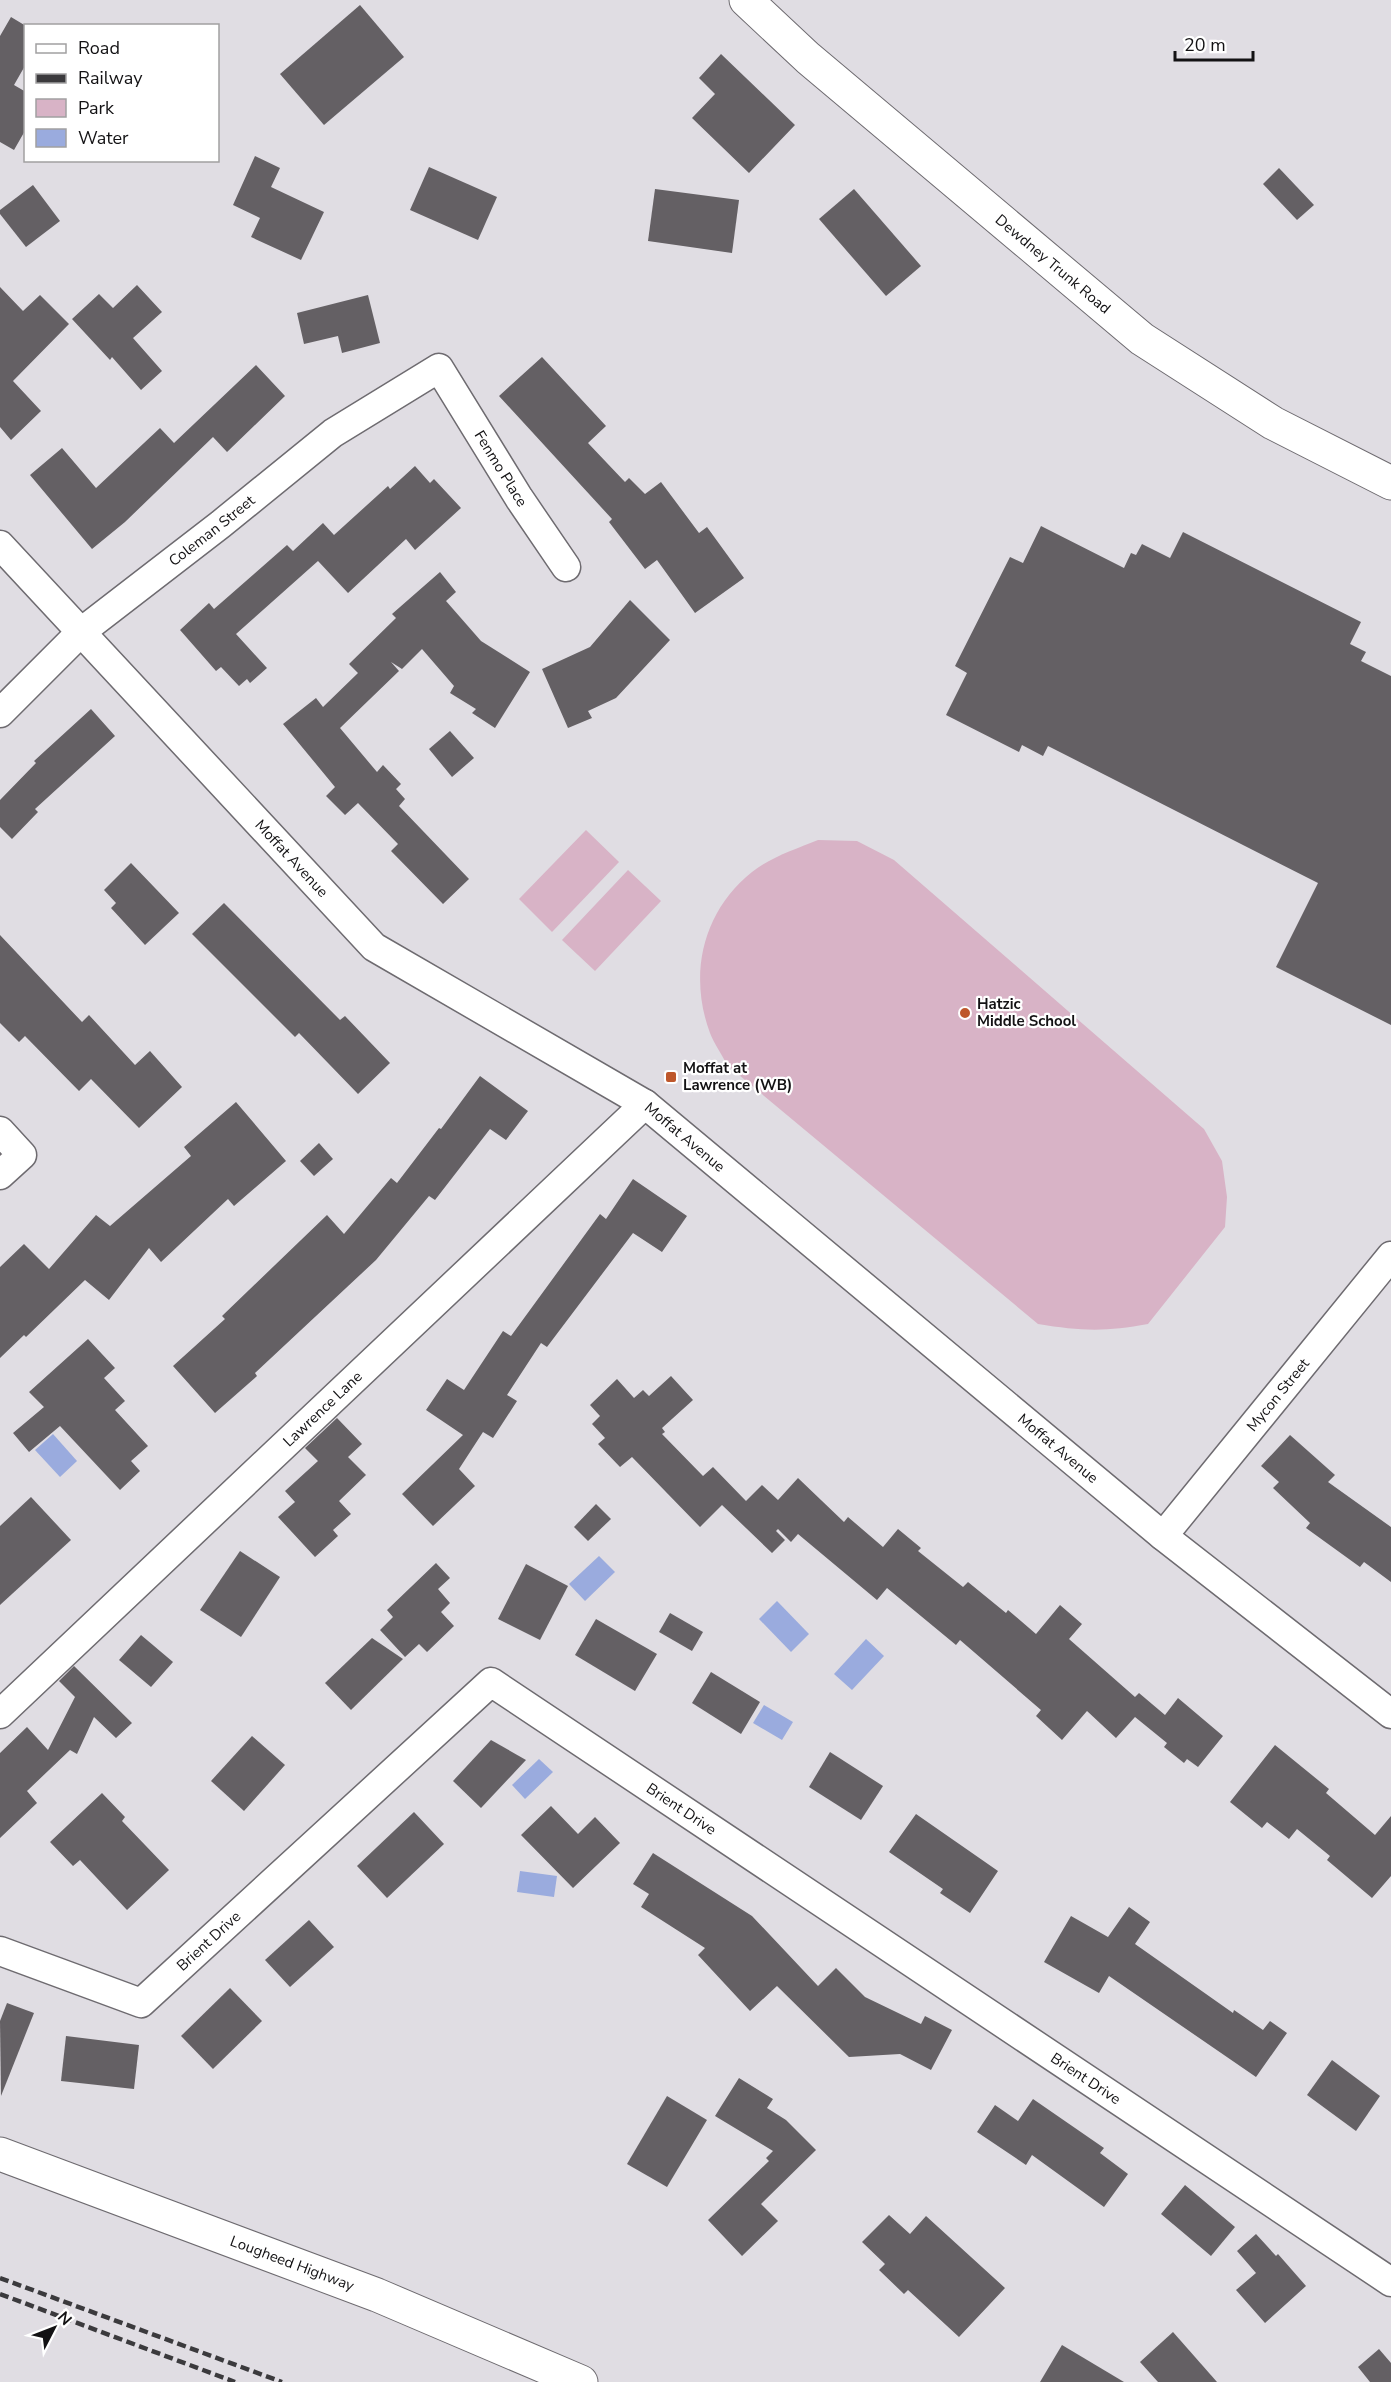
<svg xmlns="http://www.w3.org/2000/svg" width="1391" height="2382" viewBox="0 0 1391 2382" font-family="'Nunito Sans',sans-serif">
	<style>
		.green { fill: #d8b3c6 }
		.water { fill: #9aabde }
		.building { fill: #646064 }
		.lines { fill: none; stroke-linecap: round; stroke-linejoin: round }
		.street-casing { stroke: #6e6b70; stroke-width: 31 }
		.secondary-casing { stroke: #6e6b70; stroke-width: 35 }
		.primary-casing { stroke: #6e6b70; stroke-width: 35 }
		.street { stroke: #fff; stroke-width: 28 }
		.secondary { stroke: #fff; stroke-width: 33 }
		.primary { stroke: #fff; stroke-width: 33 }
		.rail { stroke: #3b3a3d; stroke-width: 4.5; stroke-dasharray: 9 4.5; stroke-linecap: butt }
		.poi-dot { fill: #be572b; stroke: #fff; stroke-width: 2 }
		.labels { text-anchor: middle; stroke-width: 4.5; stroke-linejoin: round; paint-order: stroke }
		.street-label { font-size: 15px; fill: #131214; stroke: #fff }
		.poi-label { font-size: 15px; font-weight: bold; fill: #131214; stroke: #fff; text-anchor: start }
	</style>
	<rect width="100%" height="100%" fill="#e0dde3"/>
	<g class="green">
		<polygon points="586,830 619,862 552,932 519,899"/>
		<path d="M818,840L857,841L894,860L1204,1129L1222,1161L1227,1197L1225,1227L1148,1324C1106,1332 1080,1331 1038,1324L727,1065C722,1054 714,1044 710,1033C688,974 703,911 752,872C771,857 796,849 818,840Z"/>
		<polygon points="628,870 661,901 595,971 562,940"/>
	</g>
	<g class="water">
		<polygon points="53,1434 77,1461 60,1477 35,1450"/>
		<polygon points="599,1556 615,1572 585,1601 569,1584"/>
		<polygon points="777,1601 809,1634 791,1652 759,1619"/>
		<polygon points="866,1639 884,1656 852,1690 834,1674"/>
		<polygon points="764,1705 793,1722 782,1740 753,1723"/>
		<polygon points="539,1759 553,1772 525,1799 512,1785"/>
		<polygon points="520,1871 557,1876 554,1897 517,1892"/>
	</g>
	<g class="building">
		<polygon points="360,5 404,57 324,125 280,74"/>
		<polygon points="11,17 26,26 26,64 14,85 26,92 26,129 14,150 0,142 0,36"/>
		<polygon points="721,54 795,125 749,173 692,118 715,94 699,78"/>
		<polygon points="255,156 280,168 271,187 324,212 301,260 251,237 260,218 233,205"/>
		<polygon points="429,167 497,197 478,240 410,210"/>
		<polygon points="1279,168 1314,205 1297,220 1263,184"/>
		<polygon points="33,185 60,221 26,247 0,214 0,210"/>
		<polygon points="655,189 739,200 732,253 648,241"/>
		<polygon points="854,189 921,266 886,296 819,219"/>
		<polygon points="137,285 162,312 133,338 162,371 141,390 112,357 110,360 72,319 99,294 113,308"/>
		<polygon points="0,287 23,311 40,295 69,324 13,381 41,411 11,440 0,427"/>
		<polygon points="368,295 380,343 342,353 338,336 304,344 297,313"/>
		<polygon points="542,357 606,426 588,443 625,482 629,478 645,494 661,482 699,533 707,527 744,578 695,613 657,560 645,569 609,522 612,519 499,396"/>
		<polygon points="256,365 285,396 227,452 213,437 125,522 92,549 30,475 62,448 96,488 160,428 174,443"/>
		<polygon points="415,466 430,483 434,479 461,508 415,550 406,539 348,593 318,561 236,634 267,668 250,683 247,679 239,686 221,667 216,671 180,630 209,603 214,609 287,545 293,551 323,523 334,535 388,486 390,489"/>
		<polygon points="1041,526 1124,568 1131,553 1136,555 1142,544 1170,558 1183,532 1361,622 1350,644 1366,652 1361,661 1391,676 1391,1025 1276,967 1318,883 1048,746 1043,756 1022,745 1019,752 946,715 967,673 955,666 1010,557 1023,563"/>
		<polygon points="440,572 456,592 446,601 481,641 530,672 495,728 472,713 476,709 450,693 454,686 422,649 402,669 391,662 399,671 340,728 377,772 383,765 401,784 396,789 405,799 399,806 469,879 443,904 391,851 398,844 358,803 345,815 326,796 335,787 283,724 316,698 323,707 358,673 349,664 396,618 392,614"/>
		<polygon points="630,600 670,640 616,698 588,711 592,718 568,728 542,669 590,647"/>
		<polygon points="91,709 115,736 35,809 38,812 12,839 0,827 0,800 36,763 34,761"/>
		<polygon points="450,731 474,758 452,777 429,749"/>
		<polygon points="131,863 179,913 145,945 111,908 116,903 104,890"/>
		<polygon points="224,903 340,1020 345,1016 390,1063 358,1094 299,1033 295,1037 192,934"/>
		<polygon points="0,935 82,1022 89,1015 135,1065 150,1051 182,1087 139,1128 91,1079 79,1091 25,1036 19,1042 0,1023"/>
		<polygon points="480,1076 528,1111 506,1140 490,1129 435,1200 429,1196 376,1260 255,1373 257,1376 215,1413 173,1366 225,1319 222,1316 327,1215 344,1234 391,1178 397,1183 439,1128 441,1129"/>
		<polygon points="236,1102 286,1161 234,1206 228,1199 161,1262 149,1248 109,1300 85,1280 26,1337 24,1335 0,1358 0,1267 24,1244 49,1269 96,1215 110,1226 191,1156 184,1147"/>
		<polygon points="319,1143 333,1159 314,1176 300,1161"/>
		<polygon points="633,1179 687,1216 662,1252 633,1233 547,1347 541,1343 507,1395 517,1401 493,1438 483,1432 459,1469 475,1486 433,1526 402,1494 463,1435 426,1410 447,1379 464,1390 503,1331 511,1336 600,1214 606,1219"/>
		<polygon points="88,1339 115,1368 104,1378 125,1401 115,1410 148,1446 131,1461 140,1471 120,1490 60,1426 29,1452 13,1433 44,1407 29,1392"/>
		<polygon points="671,1376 693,1400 662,1428 665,1432 662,1434 703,1476 713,1467 746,1501 762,1485 778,1500 798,1478 844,1522 848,1517 883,1547 898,1529 921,1548 918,1551 963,1587 968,1582 1006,1613 1008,1610 1036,1634 1060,1605 1082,1624 1069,1639 1135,1697 1139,1693 1165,1715 1178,1698 1223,1736 1198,1767 1187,1759 1184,1763 1164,1747 1167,1743 1135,1717 1116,1738 1087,1711 1062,1740 1036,1716 1041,1710 960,1640 956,1645 887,1588 877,1600 798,1534 791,1542 778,1529 776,1531 785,1540 772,1553 722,1505 700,1527 632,1457 620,1467 598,1444 605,1438 592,1424 600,1416 590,1405 617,1379 634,1398 643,1390 649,1396"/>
		<polygon points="337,1418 362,1444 348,1457 366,1475 339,1501 351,1514 333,1530 338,1536 315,1557 278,1517 295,1502 285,1491 318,1461 305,1448"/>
		<polygon points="1290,1435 1335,1475 1328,1482 1391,1527 1391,1582 1364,1562 1360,1567 1306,1528 1310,1523 1273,1488 1279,1482 1261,1466"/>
		<polygon points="31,1497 71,1540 0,1605 0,1526"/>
		<polygon points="596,1504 611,1519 588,1541 574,1527"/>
		<polygon points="240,1551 280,1577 241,1637 200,1610"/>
		<polygon points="436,1563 450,1578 438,1589 450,1603 441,1612 454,1626 427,1652 419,1644 405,1657 380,1630 393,1617 387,1610"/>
		<polygon points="526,1564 568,1586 540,1640 498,1619"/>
		<polygon points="670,1613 703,1632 692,1651 659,1632"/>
		<polygon points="596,1619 657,1654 635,1691 575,1655"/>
		<polygon points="141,1635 173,1662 151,1687 119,1660"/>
		<polygon points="372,1638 403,1659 351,1710 325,1683"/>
		<polygon points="74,1666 132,1723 116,1738 94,1717 77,1754 70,1750 27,1791 37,1803 0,1838 0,1753 27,1727 48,1750 75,1697 59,1681"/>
		<polygon points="711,1672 760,1702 741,1734 692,1703"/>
		<polygon points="252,1736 285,1765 244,1811 211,1781"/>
		<polygon points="491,1740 526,1760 481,1808 453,1781"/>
		<polygon points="1275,1745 1329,1789 1326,1793 1375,1835 1391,1816 1391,1876 1372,1898 1327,1860 1330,1856 1297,1829 1289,1839 1267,1822 1262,1828 1230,1802"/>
		<polygon points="830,1752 883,1786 861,1820 809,1787"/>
		<polygon points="102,1793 125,1817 122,1821 169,1870 127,1910 80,1860 73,1866 50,1842"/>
		<polygon points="551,1806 578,1834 595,1817 620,1843 573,1888 521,1835"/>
		<polygon points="414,1812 444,1844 387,1898 357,1866"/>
		<polygon points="916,1814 998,1871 970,1913 940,1893 943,1889 889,1852"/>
		<polygon points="653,1853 752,1916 818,1986 836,1968 865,1997 921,2024 925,2016 952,2030 931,2070 900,2054 849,2057 777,1986 750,2011 698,1955 705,1948 641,1907 649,1894 633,1884"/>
		<polygon points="1129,1907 1150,1922 1135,1944 1233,2013 1234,2010 1263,2030 1270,2021 1287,2033 1256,2077 1109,1976 1099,1993 1044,1962 1071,1916 1108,1937"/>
		<polygon points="309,1920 334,1947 290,1987 265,1960"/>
		<polygon points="230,1988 262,2021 213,2069 181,2036"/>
		<polygon points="7,2003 34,2013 1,2096 0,2021"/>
		<polygon points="66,2036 139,2045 134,2089 61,2081"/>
		<polygon points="1332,2060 1380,2096 1356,2131 1307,2095"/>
		<polygon points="739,2078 773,2099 767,2108 786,2120 816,2150 761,2204 778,2221 742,2256 708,2220 769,2161 766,2158 773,2151 715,2116"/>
		<polygon points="667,2096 707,2120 667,2187 627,2164"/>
		<polygon points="1033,2099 1104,2148 1100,2153 1128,2174 1104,2207 1032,2155 1026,2165 977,2132 995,2105 1018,2121"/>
		<polygon points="1185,2185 1235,2227 1211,2256 1161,2214"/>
		<polygon points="889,2215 910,2234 926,2216 1005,2288 959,2337 908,2290 904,2294 879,2270 885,2264 862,2242"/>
		<polygon points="1256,2234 1276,2256 1278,2254 1306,2286 1265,2323 1236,2290 1256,2273 1237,2251"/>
		<polygon points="1173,2332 1217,2382 1158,2382 1140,2362"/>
		<polygon points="1062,2345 1124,2382 1040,2382"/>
		<polygon points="1379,2349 1391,2363 1391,2382 1370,2382 1358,2367"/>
	</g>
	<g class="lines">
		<defs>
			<g id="street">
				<path id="s1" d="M0,545L374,947L645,1104L1163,1536L1391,1714"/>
				<path id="s2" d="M0,713L81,632L221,524L333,433L439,368L519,498L566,567"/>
				<polyline points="0,1131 22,1155 0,1175"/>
				<path id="s3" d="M1163,1536L1391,1256"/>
				<path id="s4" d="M0,1714L645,1104"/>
				<path id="s5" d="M0,1951L141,2003L491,1682L1391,2282"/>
			</g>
			<g id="secondary">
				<path id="s6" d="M746,0L808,58L1142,339L1273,423L1391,483"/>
			</g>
			<g id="primary">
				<path id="s7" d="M0,2154L377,2295L581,2382"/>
			</g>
		</defs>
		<use href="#street" class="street-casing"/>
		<use href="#secondary" class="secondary-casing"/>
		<use href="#primary" class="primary-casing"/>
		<use href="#street" class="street"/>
		<use href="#secondary" class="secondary"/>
		<use href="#primary" class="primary"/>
		<g class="rail">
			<polyline points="0,2278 282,2382"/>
			<polyline points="0,2294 235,2382"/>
		</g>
	</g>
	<g class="poi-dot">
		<circle cx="965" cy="1013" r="6"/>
		<rect x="665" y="1071" width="12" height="12" rx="3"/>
	</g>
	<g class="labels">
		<g class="street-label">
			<text dy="5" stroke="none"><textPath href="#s6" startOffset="405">Dewdney Trunk Road</textPath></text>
			<text dy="5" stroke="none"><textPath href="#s2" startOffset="678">Fenmo Place</textPath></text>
			<text dy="5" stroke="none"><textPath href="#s2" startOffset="280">Coleman Street</textPath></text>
			<text dy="5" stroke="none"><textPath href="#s1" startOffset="428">Moffat Avenue</textPath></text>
			<text dy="5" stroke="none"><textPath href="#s1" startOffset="914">Moffat Avenue</textPath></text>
			<text dy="5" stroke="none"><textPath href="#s3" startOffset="182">Mycon Street</textPath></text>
			<text dy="5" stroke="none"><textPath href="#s4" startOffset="444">Lawrence Lane</textPath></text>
			<text dy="5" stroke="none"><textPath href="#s1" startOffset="1400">Moffat Avenue</textPath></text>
			<text dy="5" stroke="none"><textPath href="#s5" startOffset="854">Brient Drive</textPath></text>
			<text dy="5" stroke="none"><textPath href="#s5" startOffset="242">Brient Drive</textPath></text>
			<text dy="5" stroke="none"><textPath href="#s5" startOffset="1340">Brient Drive</textPath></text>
			<text dy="5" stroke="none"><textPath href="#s7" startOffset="312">Lougheed Highway</textPath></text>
		</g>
		<g class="poi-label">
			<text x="977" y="1009">Hatzic<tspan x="977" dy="17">Middle School</tspan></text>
			<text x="683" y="1073">Moffat at<tspan x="683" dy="17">Lawrence (WB)</tspan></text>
		</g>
	</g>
	<rect x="24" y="24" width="195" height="138" fill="#ffffff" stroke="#a1a0a1" stroke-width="1.5"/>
	<rect x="36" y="44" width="30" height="9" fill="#ffffff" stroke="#a1a0a1" stroke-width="1.5"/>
	<text x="78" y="54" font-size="18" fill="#131214">Road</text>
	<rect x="36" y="74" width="30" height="9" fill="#3b3a3d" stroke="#a1a0a1" stroke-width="1.5"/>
	<text x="78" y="84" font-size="18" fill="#131214">Railway</text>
	<rect x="36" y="99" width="30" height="18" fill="#d8b3c6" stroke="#a1a0a1" stroke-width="1.5"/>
	<text x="78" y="114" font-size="18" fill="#131214">Park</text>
	<rect x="36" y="129" width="30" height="18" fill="#9aabde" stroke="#a1a0a1" stroke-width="1.5"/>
	<text x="78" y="144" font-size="18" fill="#131214">Water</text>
	<g transform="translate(54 2328) rotate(48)" stroke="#ffffff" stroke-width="4.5" paint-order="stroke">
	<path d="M0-4.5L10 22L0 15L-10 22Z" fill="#131214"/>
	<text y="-9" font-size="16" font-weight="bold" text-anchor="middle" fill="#131214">N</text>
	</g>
	<path d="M1175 51v9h78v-9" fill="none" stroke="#131214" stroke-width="3"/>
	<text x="1184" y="51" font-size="18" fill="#131214" stroke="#ffffff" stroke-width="4.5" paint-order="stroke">20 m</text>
</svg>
